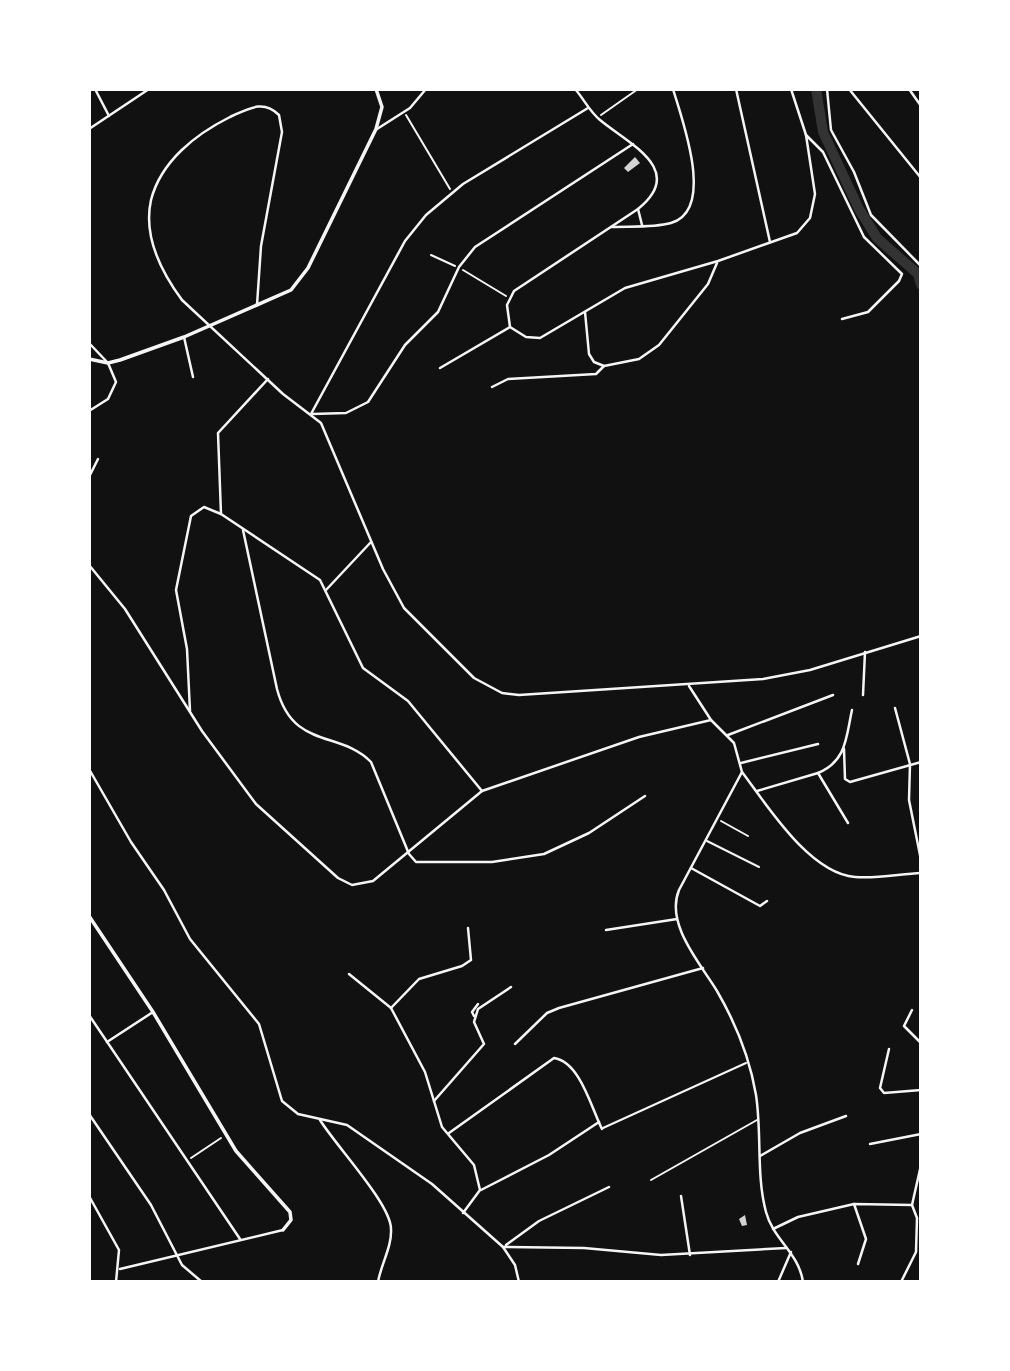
<svg xmlns="http://www.w3.org/2000/svg" width="1010" height="1371" viewBox="0 0 1010 1371" font-family="Inter,sans-serif">
	<style>
		.lines { fill: none; stroke-linecap: round; stroke-linejoin: round }
		.river { stroke: #333; stroke-width: 10 }
		.building { fill: #d3d3d3 }
		.path { stroke: #f5f5f5; stroke-width: 2 }
		.service { stroke: #f5f5f5; stroke-width: 2 }
		.minor { stroke: #f5f5f5; stroke-width: 2.5 }
		.tertiary { stroke: #f5f5f5; stroke-width: 3.5 }
	</style>
	<rect width="100%" height="100%" fill="#111"/>
	<g class="lines">
		<polyline class="river" points="816,89 823,132 859,209 877,238 918,274 921,285"/>
	</g>
	<g class="building">
		<polygon points="635,157 640,163 628,172 624,168"/>
		<polygon points="745,1215 747,1225 742,1226 739,1219"/>
	</g>
	<g class="lines">
		<g class="path">
			<polyline points="406,115 450,189"/>
			<polyline points="601,115 638,89"/>
			<polyline points="431,255 455,266"/>
			<polyline points="463,270 506,296"/>
			<polyline points="721,821 748,836"/>
			<polyline points="191,1158 221,1138"/>
		</g>
		<g class="service">
			<polyline points="707,841 759,867"/>
			<polyline points="603,1128 746,1063"/>
			<polyline points="651,1180 757,1120"/>
		</g>
		<g class="minor">
			<polyline points="95,89 109,116"/>
			<path d="M575,89C584,99 589,111 600,120C629,144 687,170 638,209L514,291L507,305L510,327L526,337L540,338L625,288L718,261L797,233L810,218L815,194L806,135L791,89"/>
			<polyline points="736,89 770,242"/>
			<polyline points="827,89 831,130 854,172 871,215 921,266"/>
			<polyline points="849,89 921,178"/>
			<polyline points="909,89 921,106"/>
			<polyline points="89,129 149,89"/>
			<polyline points="377,129 410,108 426,89"/>
			<polyline points="806,135 823,152 864,237 902,274 899,281 868,312 842,319"/>
			<polyline points="638,209 642,225"/>
			<path d="M611,227C630,226 653,228 671,223C716,210 682,120 673,89"/>
			<path d="M257,305L261,246L282,132L279,115C263,99 248,109 230,117C196,134 161,161 151,200C143,236 162,273 182,300L283,394L321,423L383,569L404,608L474,678L502,693L519,695L763,679L810,670L921,636"/>
			<polyline points="585,312 589,354 594,362 604,366 639,359 659,345 708,284 717,263"/>
			<polyline points="184,337 193,377"/>
			<polyline points="89,343 108,363 116,382 108,399 89,411"/>
			<polyline points="440,368 510,327"/>
			<polyline points="492,387 508,379 596,374 604,366"/>
			<polyline points="311,414 405,241 426,215 463,184 588,108"/>
			<polyline points="312,414 346,413 368,402 405,345 438,312 459,267 475,247 633,144"/>
			<polyline points="89,477 98,459"/>
			<polyline points="221,514 218,433 268,379"/>
			<path d="M243,530L277,689C293,750 340,730 371,762L409,854L416,862H492L544,854L589,833L645,796"/>
			<polyline points="89,565 125,609 202,731 256,804 338,878 352,885 373,881 482,791 639,737 711,720"/>
			<polyline points="326,590 371,542"/>
			<path d="M689,686L711,720L734,743L742,772L679,890C665,924 700,963 717,991C735,1022 750,1059 756,1095C762,1134 756,1175 766,1212C773,1239 799,1253 803,1282"/>
			<polyline points="863,695 865,652"/>
			<polyline points="895,708 910,764 909,800 921,860"/>
			<polyline points="190,711 187,649 176,590 191,516 204,507 221,514 320,580 363,668 408,701 482,791"/>
			<polyline points="728,735 833,695"/>
			<polyline points="844,749 845,779 850,782 921,762"/>
			<polyline points="741,763 818,744"/>
			<polyline points="89,769 131,842 164,890 190,939 259,1024 282,1101 298,1114 347,1125 432,1184 503,1247 515,1265 519,1282"/>
			<path d="M742,772C767,805 809,873 855,877C876,879 900,874 921,873"/>
			<polyline points="757,791 818,773"/>
			<path d="M848,823L818,773C847,761 846,737 852,710"/>
			<polyline points="691,868 760,906 767,901"/>
			<polyline points="606,930 677,919"/>
			<polyline points="349,974 391,1008 425,1072 442,1127 474,1165 480,1190 463,1213"/>
			<polyline points="391,1008 419,979 462,966 471,960 468,928"/>
			<polyline points="912,1010 904,1026 921,1043"/>
			<polyline points="89,1015 240,1239"/>
			<polyline points="474,1016 472,1012 478,1004"/>
			<polyline points="107,1042 153,1012"/>
			<polyline points="515,1044 547,1013 559,1008 703,968"/>
			<polyline points="889,1049 880,1088 884,1093 921,1090"/>
			<polyline points="434,1101 484,1044 474,1022 478,1009 511,987"/>
			<polyline points="89,1114 151,1205 182,1265 202,1282"/>
			<path d="M320,1120C336,1146 391,1204 391,1229C392,1247 381,1264 378,1282"/>
			<path d="M449,1133L554,1058C580,1062 591,1107 602,1129"/>
			<polyline points="870,1144 921,1134"/>
			<polyline points="760,1156 800,1133 846,1116"/>
			<polyline points="481,1190 549,1155 599,1122"/>
			<polyline points="89,1196 119,1250 116,1282"/>
			<polyline points="681,1196 690,1255"/>
			<polyline points="854,1204 866,1239 858,1264"/>
			<polyline points="773,1229 798,1217 854,1204 912,1205"/>
			<polyline points="506,1245 539,1221 609,1187"/>
			<polyline points="503,1247 584,1248 661,1255 786,1248"/>
			<polyline points="120,1269 283,1230"/>
			<polyline points="778,1282 791,1252"/>
			<polyline points="901,1282 916,1252 917,1218 912,1205 921,1165"/>
		</g>
		<g class="tertiary">
			<polyline points="89,359 108,363 120,360 184,337 291,290 308,268 376,129 382,107 376,89"/>
			<polyline points="89,916 153,1012 236,1151 290,1212 291,1220 283,1230"/>
		</g>
	</g>
	<rect width="1010" height="1371" fill="none" stroke="#ffffff" stroke-width="182"/>
</svg>
